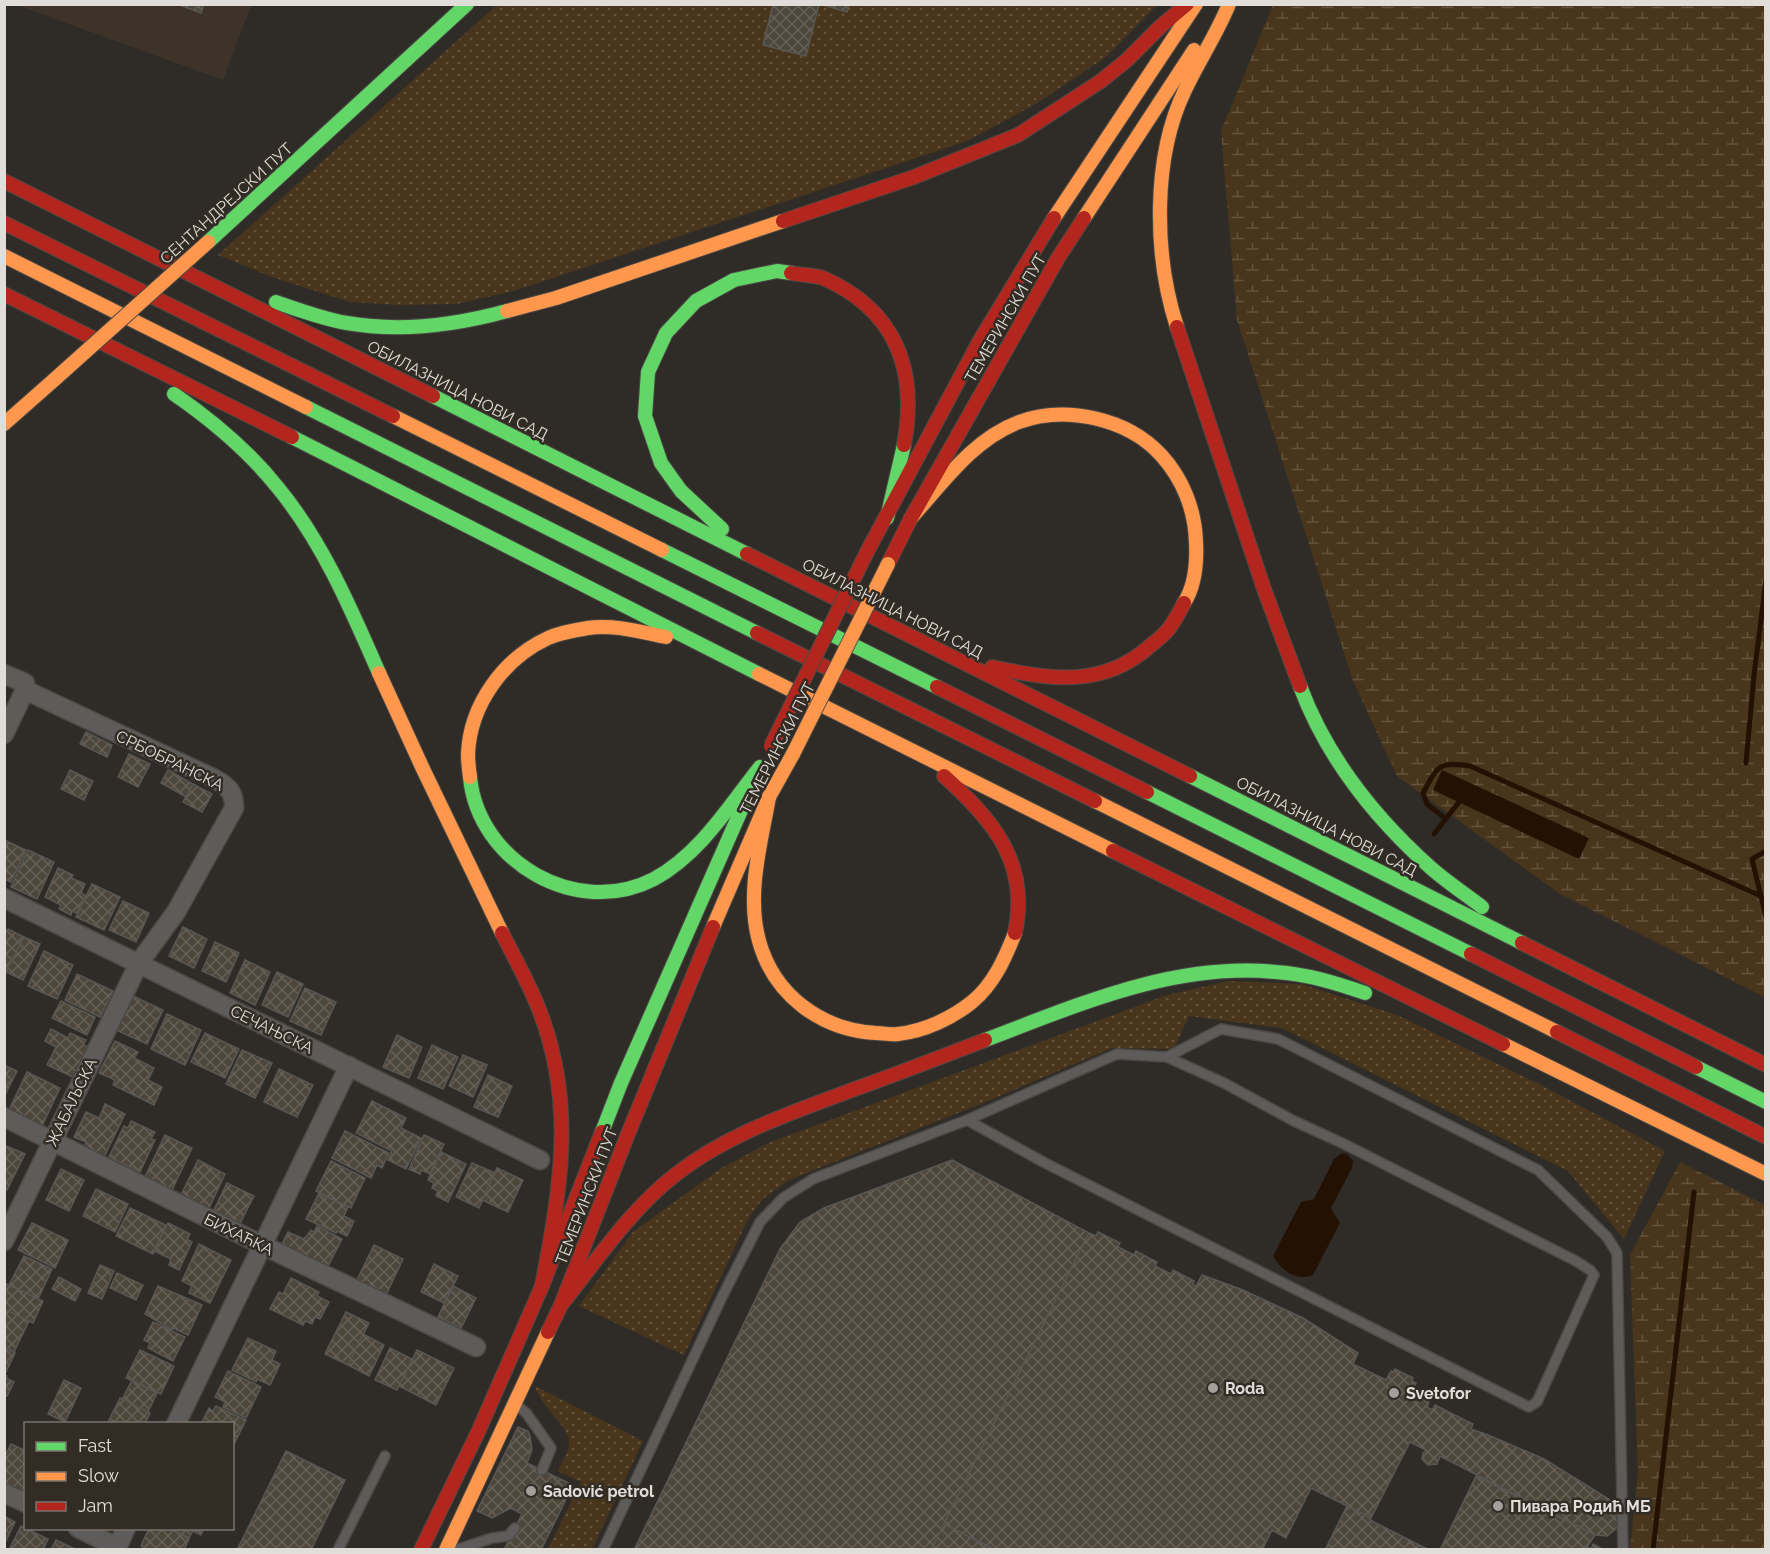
<svg xmlns="http://www.w3.org/2000/svg" width="1770" height="1554" viewBox="0 0 1770 1554" font-family="Raleway,sans-serif">
	<style>
		.built { fill: #3d3328 }
		.green { fill: url(#green-dots) }
		.wetland { fill: url(#wetland-marsh) }
		.water { fill: #231204 }
		.lines { fill: none; stroke-linecap: round; stroke-linejoin: round }
		.stream { stroke: #231204; stroke-width: 5 }
		.building { fill: url(#building-cross-hatch); stroke: #595753; stroke-width: 1.5 }
		.lane-casing { stroke: #4b4845; stroke-width: 12 }
		.street-casing { stroke: #4b4845; stroke-width: 21 }
		.fast-casing { stroke: #4b4845; stroke-width: 16 }
		.slow-casing { stroke: #4b4845; stroke-width: 16 }
		.jam-casing { stroke: #4b4845; stroke-width: 16 }
		.lane { stroke: #5e5c5a; stroke-width: 9 }
		.street { stroke: #5e5c5a; stroke-width: 18 }
		.fast { stroke: #63d668; stroke-width: 14 }
		.slow { stroke: #ff974d; stroke-width: 14 }
		.jam { stroke: #b3261e; stroke-width: 14 }
		.slow-bridge-casing { stroke: #4b4845; stroke-width: 16; stroke-linecap: butt }
		.jam-bridge-casing { stroke: #4b4845; stroke-width: 16; stroke-linecap: butt }
		.slow-bridge { stroke: #ff974d; stroke-width: 14 }
		.jam-bridge { stroke: #b3261e; stroke-width: 14 }
		.poi-dot { fill: #a39f9b; stroke: #322c25; stroke-width: 2 }
		.labels { text-anchor: middle; stroke-width: 5; stroke-linejoin: round; paint-order: stroke }
		.street-label { font-size: 16px; fill: #e1ddd9; stroke: #322c25 }
		.poi-label { font-size: 16px; font-weight: bold; fill: #e1ddd9; stroke: #322c25; text-anchor: start }
	</style>
	<defs>
		<pattern id="green-dots" width="8" height="8" patternUnits="userSpaceOnUse" patternTransform="scale(1.5)"><rect width="8" height="8" fill="#49351c"/><path d="M2 2h.1M6 6h.1" fill="none" stroke="#63523c" stroke-width="1.8" stroke-linecap="round"/></pattern>
		<pattern id="wetland-marsh" width="20" height="14" patternUnits="userSpaceOnUse" patternTransform="scale(1.5)"><rect width="20" height="14" fill="#49351c"/><path d="M1 5h8M5 5V1M11 12h8M15 12V8" fill="none" stroke="#63523c"/></pattern>
		<pattern id="building-cross-hatch" width="8" height="8" patternUnits="userSpaceOnUse" patternTransform="scale(1.5)"><rect width="8" height="8" fill="#4d463b"/><path d="M0 0l8 8M0 8l8-8" fill="none" stroke="#666057"/></pattern>
	</defs>
	<rect width="100%" height="100%" fill="#2f2c28"/>
	<polygon class="built" points="17,5 251,5 223,80"/>
	<g class="green">
		<polygon points="497,5 1157,5 1106,57 1039,102 967,141 517,290 457,304 400,305 350,302 272,277 218,255"/>
		<polygon points="1229,981 1301,984 1397,1015 1537,1083 1665,1151 1624,1239 1568,1171 1282,1028 1189,1016 1174,1049 1112,1048 988,1101 789,1180 763,1199 749,1217 684,1355 579,1306 633,1232 720,1169 768,1143 1167,995"/>
		<path d="M535,1386L643,1441L592,1549H548L581,1482L558,1471C562,1462 571,1449 569,1439C566,1425 541,1406 535,1386Z"/>
	</g>
	<g class="wetland">
		<polygon points="1273,5 1765,5 1765,997 1560,894 1397,776 1353,681 1237,320 1221,131"/>
		<polygon points="1680,1162 1765,1205 1765,1549 1630,1549 1638,1472 1630,1255"/>
	</g>
	<g class="water">
		<polygon points="1442,770 1589,838 1579,859 1433,790"/>
		<path d="M1342,1153L1347,1154L1353,1161L1352,1168L1331,1208L1340,1223L1313,1275C1296,1282 1281,1270 1273,1256L1301,1202L1314,1199L1334,1159Z"/>
	</g>
	<g class="lines">
		<g class="stream">
			<polyline points="1746,763 1754,675 1766,580"/>
			<path d="M1446,819L1427,804L1423,793C1438,766 1438,761 1470,766L1761,896"/>
			<polyline points="1434,834 1459,802"/>
			<polyline points="1766,851 1752,859 1766,917"/>
			<polyline points="1653,1550 1694,1192"/>
		</g>
	</g>
	<g class="building">
		<polygon points="177,4 204,4 201,13"/>
		<polygon points="773,4 819,4 806,56 763,45"/>
		<polygon points="820,4 849,4 847,12"/>
		<polygon points="86,732 112,745 107,757 80,744"/>
		<polygon points="129,754 150,764 138,787 118,777"/>
		<polygon points="70,770 93,781 84,800 61,789"/>
		<polygon points="168,770 193,784 186,797 161,783"/>
		<polygon points="193,784 212,794 202,812 183,802"/>
		<polygon points="4,840 26,850 11,882 4,879"/>
		<polygon points="28,850 54,862 37,899 11,887"/>
		<polygon points="58,868 73,875 71,878 85,884 81,893 85,895 77,913 72,911 71,915 59,909 61,905 45,897"/>
		<polygon points="92,884 120,897 104,930 76,917"/>
		<polygon points="123,901 149,913 136,942 109,930"/>
		<polygon points="183,927 207,939 194,968 169,956"/>
		<polygon points="8,929 24,937 4,976 4,935"/>
		<polygon points="24,937 40,944 23,980 6,972"/>
		<polygon points="215,942 239,953 226,982 202,971"/>
		<polygon points="44,951 73,965 57,999 28,986"/>
		<polygon points="245,960 270,972 255,1005 230,993"/>
		<polygon points="277,972 303,984 288,1017 262,1005"/>
		<polygon points="77,974 113,991 100,1017 65,1000"/>
		<polygon points="305,988 336,1002 321,1035 290,1021"/>
		<polygon points="133,996 163,1010 147,1044 116,1030"/>
		<polygon points="61,1001 95,1017 87,1035 52,1018"/>
		<polygon points="167,1014 201,1030 185,1065 151,1049"/>
		<polygon points="51,1029 68,1038 70,1033 86,1040 83,1045 88,1047 73,1077 47,1065 56,1047 45,1041"/>
		<polygon points="205,1033 239,1049 225,1078 191,1062"/>
		<polygon points="397,1035 422,1047 409,1078 383,1067"/>
		<polygon points="115,1041 138,1052 134,1058 154,1068 148,1080 162,1087 154,1105 113,1085 115,1080 99,1073"/>
		<polygon points="432,1045 458,1057 443,1089 418,1078"/>
		<polygon points="242,1050 272,1063 255,1098 226,1084"/>
		<polygon points="463,1055 487,1065 473,1097 449,1086"/>
		<polygon points="4,1065 17,1071 4,1097"/>
		<polygon points="279,1069 313,1085 297,1117 264,1102"/>
		<polygon points="27,1072 60,1088 42,1126 9,1110"/>
		<polygon points="488,1075 512,1086 498,1117 474,1107"/>
		<polygon points="372,1101 406,1118 401,1128 421,1138 406,1169 388,1160 392,1151 356,1133"/>
		<polygon points="105,1104 125,1114 104,1157 84,1148 86,1142 74,1137 86,1112 99,1118"/>
		<polygon points="131,1121 155,1132 151,1139 155,1140 140,1172 109,1157 124,1126 128,1128"/>
		<polygon points="345,1131 389,1153 382,1168 377,1165 371,1178 332,1158"/>
		<polygon points="165,1135 192,1148 172,1190 145,1177"/>
		<polygon points="424,1135 444,1144 430,1174 422,1170 420,1174 409,1169"/>
		<polygon points="4,1145 25,1154 7,1190 4,1189"/>
		<polygon points="441,1152 466,1164 448,1202 436,1196 438,1191 432,1188 434,1183 428,1180"/>
		<polygon points="198,1160 225,1174 209,1208 181,1195"/>
		<polygon points="952,1160 1089,1233 931,1550 634,1550 780,1249 800,1222 824,1208"/>
		<polygon points="331,1161 365,1178 351,1208 316,1191"/>
		<polygon points="472,1163 495,1173 479,1208 456,1197"/>
		<polygon points="497,1168 523,1180 508,1212 482,1200"/>
		<polygon points="61,1169 84,1180 69,1211 46,1200"/>
		<polygon points="227,1183 254,1196 240,1223 214,1210"/>
		<polygon points="96,1189 128,1204 115,1232 83,1216"/>
		<polygon points="319,1193 348,1207 344,1216 354,1221 347,1236 337,1231 336,1233 306,1219"/>
		<polygon points="130,1208 166,1225 153,1254 116,1236"/>
		<polygon points="32,1223 68,1240 55,1268 18,1250"/>
		<polygon points="168,1223 190,1234 187,1239 192,1242 179,1270 169,1265 171,1259 154,1251"/>
		<polygon points="317,1226 342,1239 326,1270 280,1248 288,1232 304,1239 311,1230 314,1232"/>
		<polygon points="1098,1232 1120,1243 1118,1247 1134,1255 1136,1251 1157,1262 1155,1266 1171,1274 1173,1270 1194,1281 1193,1285 1196,1286 1202,1275 1243,1290 1303,1318 1358,1353 1353,1364 1386,1380 1391,1371 1393,1372 1395,1369 1413,1378 1412,1381 1416,1383 1411,1393 1429,1402 1427,1407 1432,1410 1435,1405 1473,1424 1471,1429 1488,1435 1544,1459 1612,1501 1620,1510 1620,1523 1617,1528 1607,1536 1595,1535 1440,1456 1437,1464 1428,1465 1422,1459 1423,1453 1426,1450 1410,1442 1371,1518 1311,1488 1286,1538 1272,1530 1262,1550 995,1550 944,1524 1089,1233 1096,1236"/>
		<polygon points="199,1244 231,1260 210,1303 189,1293 192,1286 182,1281"/>
		<polygon points="374,1245 403,1259 386,1295 357,1280"/>
		<polygon points="24,1256 52,1269 38,1299 9,1285"/>
		<polygon points="434,1264 458,1276 444,1303 421,1292"/>
		<polygon points="100,1265 114,1271 102,1299 88,1293"/>
		<polygon points="117,1273 143,1285 136,1300 110,1288"/>
		<polygon points="59,1277 81,1289 75,1301 52,1289"/>
		<polygon points="291,1278 319,1292 317,1296 329,1302 320,1319 315,1317 312,1324 305,1321 303,1325 270,1309 279,1292 283,1294"/>
		<polygon points="6,1284 43,1301 33,1323 4,1309"/>
		<polygon points="158,1286 202,1305 188,1335 173,1328 172,1330 145,1314"/>
		<polygon points="453,1286 476,1298 461,1328 438,1317"/>
		<polygon points="4,1309 29,1321 14,1352 4,1347"/>
		<polygon points="346,1312 369,1323 348,1365 325,1354"/>
		<polygon points="153,1322 185,1337 173,1361 148,1348 150,1343 144,1340"/>
		<polygon points="363,1334 384,1345 369,1376 348,1365"/>
		<polygon points="248,1338 276,1351 272,1360 280,1364 270,1385 257,1379 256,1382 232,1370"/>
		<polygon points="4,1347 15,1353 6,1372 4,1371"/>
		<polygon points="390,1348 412,1359 397,1390 375,1380"/>
		<polygon points="140,1350 174,1366 161,1394 126,1378"/>
		<polygon points="417,1350 454,1368 436,1405 399,1386"/>
		<polygon points="228,1371 261,1387 246,1418 223,1407 225,1402 215,1397"/>
		<polygon points="4,1375 7,1376 6,1378 14,1382 7,1396 4,1395"/>
		<polygon points="64,1380 81,1388 65,1422 48,1414"/>
		<polygon points="132,1380 157,1393 148,1412 122,1400"/>
		<polygon points="120,1398 150,1413 145,1424 107,1424"/>
		<polygon points="216,1406 246,1420 232,1448 232,1424 201,1424 209,1408 213,1411"/>
		<polygon points="518,1427 528,1431 530,1436 532,1450 527,1463 573,1485 541,1550 504,1550 522,1514 511,1508 492,1518 477,1511"/>
		<polygon points="11,1444 26,1451 26,1483 22,1491 4,1483 4,1458"/>
		<polygon points="286,1451 345,1480 311,1550 237,1550"/>
		<polygon points="1476,1476 1595,1535 1587,1547 1591,1549 1593,1544 1604,1550 1440,1550"/>
		<polygon points="1347,1506 1371,1518 1370,1520 1429,1550 1325,1550"/>
		<polygon points="4,1516 15,1522 4,1545"/>
		<polygon points="944,1524 995,1550 931,1550"/>
		<polygon points="21,1526 48,1539 43,1550 9,1550"/>
		<polygon points="149,1528 168,1528 189,1539 184,1550 147,1550 141,1546"/>
		<polygon points="169,1528 204,1528 201,1535 193,1531 189,1538"/>
		<polygon points="56,1540 77,1550 51,1550"/>
	</g>
	<g class="lines">
		<defs>
			<g id="lane">
				<polyline points="1167,1057 1221,1029 1278,1039 1538,1170 1607,1237 1617,1253 1623,1550"/>
				<polyline points="517,1405 527,1414 551,1448 542,1470"/>
				<polyline points="338,1550 385,1456"/>
				<polyline points="456,1550 492,1538 508,1536 515,1528"/>
				<polyline points="603,1550 722,1297 760,1222 783,1198 813,1179 967,1120 1045,1163 1529,1407 1537,1402 1594,1275 1590,1270 1576,1261 1342,1143 1294,1121 1224,1083 1167,1057 1117,1054 967,1120"/>
			</g>
			<g id="street">
				<polyline points="4,674 25,683 25,690 4,734"/>
				<polyline points="4,898 540,1160"/>
				<polyline points="4,1117 262,1245 476,1347"/>
				<path d="M4,1241L139,963L176,912L234,808C234,792 229,787 215,779L25,690"/>
				<polyline points="176,1424 349,1066"/>
				<polyline points="4,1493 26,1503"/>
				<polyline points="78,1528 117,1547"/>
				<polyline points="116,1550 126,1528"/>
			</g>
			<g id="fast">
				<polyline points="208,242 467,4"/>
				<path d="M276,302C299,310 323,319 347,323C399,332 456,325 507,311"/>
				<path d="M174,394C213,421 249,451 279,489C323,543 351,609 379,673"/>
				<polyline points="433,396 747,554"/>
				<polyline points="306,407 757,633"/>
				<polyline points="292,437 759,674"/>
				<polyline points="887,518 904,445"/>
				<polyline points="722,529 681,491 661,463 645,416 648,372 666,333 696,301 734,280 777,271 791,273"/>
				<polyline points="662,550 937,687"/>
				<path d="M1300,686C1326,756 1375,818 1431,868C1447,882 1465,894 1482,907"/>
				<polyline points="1190,776 1522,943"/>
				<path d="M470,777C478,862 577,919 654,879C700,854 729,806 760,767"/>
				<polyline points="1147,792 1471,954"/>
				<path d="M985,1040C1078,1005 1174,962 1276,972C1307,974 1336,983 1365,993"/>
				<polyline points="1696,1067 1766,1102"/>
				<polyline points="602,1132 621,1083 750,790"/>
			</g>
			<g id="slow">
				<polyline points="1054,218 1196,4"/>
				<polyline points="1084,218 1194,50"/>
				<polyline points="4,256 306,407"/>
				<polyline points="507,311 556,298 783,221"/>
				<path d="M1177,327C1154,256 1152,158 1185,90C1199,60 1217,34 1229,4"/>
				<polyline points="393,416 662,550"/>
				<polyline points="4,424 55,379"/>
				<path d="M911,518C942,484 973,439 1019,422C1065,405 1127,418 1161,455C1183,479 1195,510 1196,542C1197,562 1195,586 1184,603"/>
				<polyline points="379,673 423,769 502,933"/>
				<polyline points="759,674 1113,851"/>
				<path d="M470,777C469,770 468,762 468,754C470,705 503,659 548,638C559,633 576,630 588,628C613,624 641,632 666,637"/>
				<path d="M769,797C761,843 746,894 759,941C774,995 821,1030 876,1033C883,1033 891,1035 898,1034C925,1031 952,1018 972,1002C994,984 1005,958 1015,933"/>
				<polyline points="1095,801 1557,1032"/>
				<polyline points="713,927 769,797 793,754"/>
				<polyline points="1503,1044 1766,1174"/>
				<polyline points="446,1550 548,1332"/>
			</g>
			<g id="jam">
				<polyline points="4,181 433,396"/>
				<polyline points="783,221 914,177 1018,135 1101,81 1127,60 1161,26 1187,4"/>
				<polyline points="4,223 393,416"/>
				<path d="M791,273C801,275 814,275 823,278C896,310 918,370 904,445"/>
				<polyline points="4,294 292,437"/>
				<polyline points="1177,327 1264,589 1300,686"/>
				<polyline points="867,552 979,342 1054,218"/>
				<polyline points="747,554 1190,776"/>
				<polyline points="888,564 911,518 1058,258 1084,218"/>
				<polyline points="757,633 1095,801"/>
				<path d="M992,667C1049,679 1102,689 1150,646C1157,640 1165,635 1170,627C1175,620 1180,611 1184,603"/>
				<polyline points="937,687 1147,792"/>
				<path d="M944,776C993,820 1030,863 1015,933"/>
				<polyline points="1113,851 1503,1044"/>
				<path d="M502,933C515,959 530,985 540,1012C576,1106 560,1191 542,1286"/>
				<polyline points="1522,943 1766,1065"/>
				<polyline points="1471,954 1696,1067"/>
				<polyline points="1557,1032 1766,1137"/>
				<path d="M561,1305C597,1260 630,1210 675,1175C727,1134 791,1113 852,1090C897,1074 941,1057 985,1040"/>
				<polyline points="548,1332 561,1305 628,1134 713,927"/>
				<polyline points="421,1550 479,1430 542,1286 602,1132"/>
			</g>
		</defs>
		<use href="#lane" class="lane-casing"/>
		<use href="#street" class="street-casing"/>
		<use href="#fast" class="fast-casing"/>
		<use href="#slow" class="slow-casing"/>
		<use href="#jam" class="jam-casing"/>
		<use href="#lane" class="lane"/>
		<use href="#street" class="street"/>
		<use href="#fast" class="fast"/>
		<use href="#slow" class="slow"/>
		<use href="#jam" class="jam"/>
		<defs>
			<g id="slow-bridge">
				<polyline points="55,379 208,242"/>
				<polyline points="793,754 888,564"/>
			</g>
			<polyline id="jam-bridge" points="771,746 867,552"/>
		</defs>
		<use href="#slow-bridge" class="slow-bridge-casing"/>
		<use href="#jam-bridge" class="jam-bridge-casing"/>
		<use href="#slow-bridge" class="slow-bridge"/>
		<use href="#jam-bridge" class="jam-bridge"/>
	</g>
	<g class="poi-dot">
		<circle cx="1213" cy="1388" r="6"/>
		<circle cx="1394" cy="1393" r="6"/>
		<circle cx="531" cy="1491" r="6"/>
		<circle cx="1498" cy="1506" r="6"/>
	</g>
	<g class="labels">
		<g class="street-label">
			<text transform="translate(226 203) rotate(-42)" y="6">СЕНТАНДРЕЈСКИ ПУТ</text>
			<text transform="translate(1005 318) rotate(-60)" y="6">ТЕМЕРИНСКИ ПУТ</text>
			<text transform="translate(458 390) rotate(27)" y="6">ОБИЛАЗНИЦА НОВИ САД</text>
			<text transform="translate(893 608) rotate(27)" y="6">ОБИЛАЗНИЦА НОВИ САД</text>
			<text transform="translate(777 748) rotate(-63)" y="6">ТЕМЕРИНСКИ ПУТ</text>
			<text transform="translate(170 760) rotate(26)" y="6">СРБОБРАНСКА</text>
			<text transform="translate(1327 826) rotate(27)" y="6">ОБИЛАЗНИЦА НОВИ САД</text>
			<text transform="translate(272 1029) rotate(26)" y="6">СЕЧАЊСКА</text>
			<text transform="translate(71 1102) rotate(-64)" y="6">ЖАБАЉСКА</text>
			<text transform="translate(586 1196) rotate(-69)" y="6">ТЕМЕРИНСКИ ПУТ</text>
			<text transform="translate(239 1234) rotate(26)" y="6">БИХАЋКА</text>
		</g>
		<g class="poi-label">
			<text x="1225" y="1394">Roda</text>
			<text x="1406" y="1399">Svetofor</text>
			<text x="543" y="1497">Sadović petrol</text>
			<text x="1510" y="1512">Пивара Родић МБ</text>
		</g>
	</g>
	<rect width="1770" height="1554" fill="none" stroke="#e1ddd9" stroke-width="12"/>
	<rect x="24" y="1422" width="210" height="108" fill="#322c25" stroke="#78736d" stroke-width="1.5"/>
	<rect x="36" y="1442" width="30" height="9" fill="#63d668" stroke="#78736d" stroke-width="1.5"/>
	<text x="78" y="1452" font-size="18" fill="#e1ddd9">Fast</text>
	<rect x="36" y="1472" width="30" height="9" fill="#ff974d" stroke="#78736d" stroke-width="1.5"/>
	<text x="78" y="1482" font-size="18" fill="#e1ddd9">Slow</text>
	<rect x="36" y="1502" width="30" height="9" fill="#b3261e" stroke="#78736d" stroke-width="1.5"/>
	<text x="78" y="1512" font-size="18" fill="#e1ddd9">Jam</text>
</svg>
